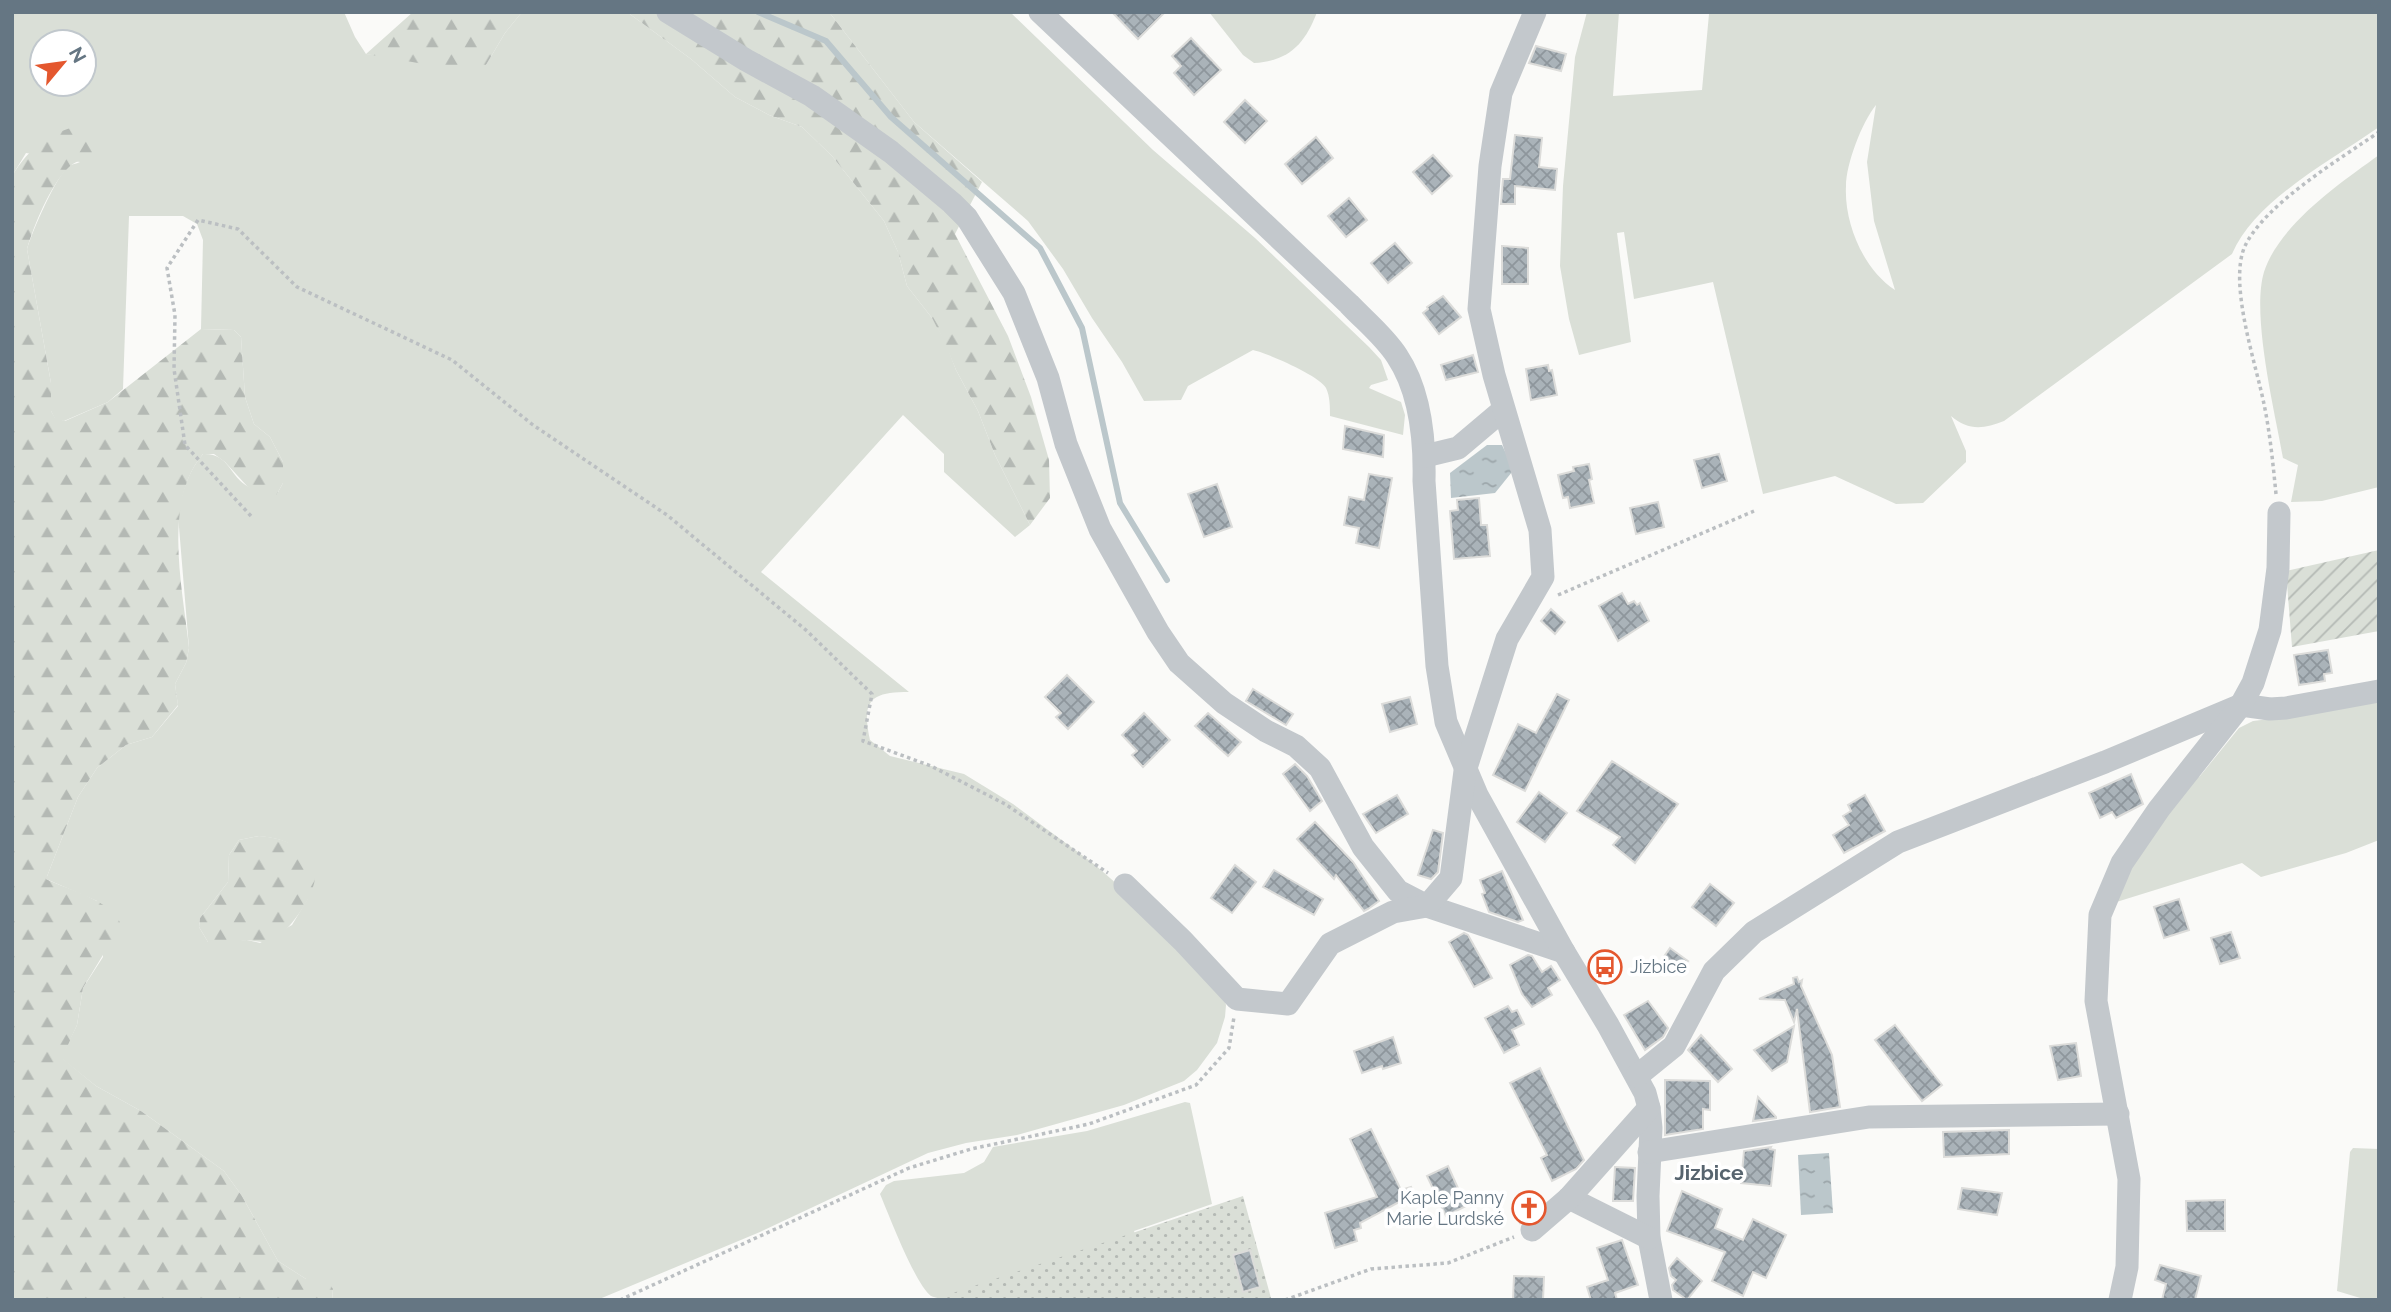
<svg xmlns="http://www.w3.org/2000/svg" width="2391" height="1312" viewBox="0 0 2391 1312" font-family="Raleway,sans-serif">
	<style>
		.grass { fill: #dadfd7; fill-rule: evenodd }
		.forest { fill: url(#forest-firs) }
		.park { fill: url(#park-dots) }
		.garden { fill: url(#garden-furrows) }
		.water { fill: url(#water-ripples) }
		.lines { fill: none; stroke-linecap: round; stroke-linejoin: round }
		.stream { stroke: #bbc7cb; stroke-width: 6 }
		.building { fill: url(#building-cross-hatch); stroke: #dcdcda; stroke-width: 2 }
		.path { stroke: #bbbfc2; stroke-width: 3.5; stroke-dasharray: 3.5 3.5; stroke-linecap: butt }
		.minor { stroke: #c3c8cc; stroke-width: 23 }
		.labels { text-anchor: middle; stroke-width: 7; stroke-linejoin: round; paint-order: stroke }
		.poi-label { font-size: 18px; fill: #657683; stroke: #fff; text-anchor: start }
		.quarter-label { font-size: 21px; font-weight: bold; fill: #57646e; stroke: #fff }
	</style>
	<defs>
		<pattern id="forest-firs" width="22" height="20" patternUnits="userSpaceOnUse" patternTransform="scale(1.75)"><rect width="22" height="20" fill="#dadfd7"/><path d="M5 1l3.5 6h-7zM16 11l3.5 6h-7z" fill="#b4b9b4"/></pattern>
		<pattern id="park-dots" width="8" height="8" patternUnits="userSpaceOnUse" patternTransform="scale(1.75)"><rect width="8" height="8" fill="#dadfd7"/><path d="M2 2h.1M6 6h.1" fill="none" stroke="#b4b9b4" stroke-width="1.8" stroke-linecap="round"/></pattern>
		<pattern id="garden-furrows" width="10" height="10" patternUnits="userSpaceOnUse" patternTransform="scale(1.75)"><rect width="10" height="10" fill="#dadfd7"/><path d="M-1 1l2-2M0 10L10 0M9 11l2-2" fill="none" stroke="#b4b9b4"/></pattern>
		<pattern id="water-ripples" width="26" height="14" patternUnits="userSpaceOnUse" patternTransform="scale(1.75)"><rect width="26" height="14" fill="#bbc7cb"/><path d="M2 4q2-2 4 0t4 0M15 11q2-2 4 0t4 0" fill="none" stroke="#9ca6aa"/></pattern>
		<pattern id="building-cross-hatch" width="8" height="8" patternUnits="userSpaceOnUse" patternTransform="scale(1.75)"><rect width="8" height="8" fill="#aab3b9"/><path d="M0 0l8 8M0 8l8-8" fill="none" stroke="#8e969c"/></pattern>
	</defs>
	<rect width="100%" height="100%" fill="#fafaf8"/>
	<g class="grass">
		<path d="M12,12H344L355,37L366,54L486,65L505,33L522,12H627L691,59L735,97L769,115L802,127L832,156L884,221L898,252L907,286L932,318L945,341L956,370L978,411L995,455L1030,525L1015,537L944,472V454L903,415L761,572L909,692C871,692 861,700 870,740L890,756L964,774L1013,804L1094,864L1166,927L1221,987L1226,1005L1225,1017L1217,1043L1197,1070L1184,1081L1124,1105L1017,1135L966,1143L928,1153L760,1232L597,1300H332L333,1289L306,1279L278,1261L242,1196L224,1171L141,1111L96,1086L61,1058L77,1025L83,988L103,957L97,901L46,879L78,797L97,768L126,745L152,737L178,706L175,684L186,663L189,648L178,515C182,492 188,472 203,454C230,453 229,477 249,487C257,491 268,492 277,494L283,483V462L270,437L254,424L245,397L241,337L234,330L201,329L203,240L197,224L183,216H129L123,389L108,402L64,421L55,419L51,411V383L27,249C32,232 56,176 69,166C72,164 76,164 80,162L26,153L12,176ZM42,42H84V84H42ZM259,836C291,839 301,848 315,876L307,900L292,925L260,943L247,940L208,942L199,927L200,918L228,882L229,855L239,840Z"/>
		<path d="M829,12H1010L1153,150L1255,238L1369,347L1381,360L1388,380L1371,385L1369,388L1401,402L1405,415L1403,435L1330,416C1330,407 1330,396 1326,388C1320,376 1267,353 1253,350L1188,386L1181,400L1144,401L1122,362L1092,318L1063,269L1028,221L914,122Z"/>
		<path d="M1209,12H1317C1305,44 1289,61 1254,63L1243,55Z"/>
		<path d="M1587,12H1619L1613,96L1702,90L1709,14L1713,12H2379V127C2332,160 2255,200 2232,254L2004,421C1984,429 1968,431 1951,416L1966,451V462L1923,503L1896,504L1835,476L1763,494L1713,282L1634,299L1624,232L1617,233L1631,342L1579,355L1569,319L1560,266L1563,186L1575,57ZM1876,105L1867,162L1874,221L1895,290C1864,270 1844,224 1846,186C1846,164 1862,122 1876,105Z"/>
		<path d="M2379,155V487L2322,501L2291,502L2298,465L2283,458C2275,412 2251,315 2264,272C2279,225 2340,183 2379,155Z"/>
		<polygon points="2379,698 2379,840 2346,853 2261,877 2242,863 2110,904 2126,872 2186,784 2200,776 2239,728 2253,721 2301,715"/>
		<path d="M1185,1102L1190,1103L1212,1204L1134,1231L1159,1300L941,1299C938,1298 933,1297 931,1296C915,1284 889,1215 880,1194L886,1185L894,1181L964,1173L984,1162L993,1147L1087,1131Z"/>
		<polygon points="2353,1148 2379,1149 2379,1300 2367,1300 2337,1291 2350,1152"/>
	</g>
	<g class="forest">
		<polygon points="413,12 522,12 505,33 486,65 476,70 464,71 366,54"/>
		<polygon points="627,12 829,12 914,122 982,182 955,234 1008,336 1031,397 1049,460 1050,498 1030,525 995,455 978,411 956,370 944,341 932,318 907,286 898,252 884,221 832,156 802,127 769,115 735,97 691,59"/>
		<path d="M80,125L89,127L96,135L92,154C85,159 73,162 68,168C50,186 34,225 27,249L51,383V411L55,418L65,421L108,402L201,329L234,330L241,337L245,397L254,424L270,437L283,462V483L277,494L266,501L247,486L225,462L214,454H203C162,502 183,589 189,648L186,663L175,684L178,705L152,737L126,745L97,768L78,797L46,879C66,889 114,901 121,925L83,988L77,1025L62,1058L96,1086L141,1111L224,1171L242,1196L278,1261L306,1279L324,1275L333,1289L332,1300H12V176C31,146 46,135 80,125Z"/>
		<path d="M259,836C277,837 301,844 312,861C327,884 289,932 270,943L247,940L214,945L208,942L199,927L200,918L228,882L229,855L239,840Z"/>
	</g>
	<polygon class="park" points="1243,1196 1271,1298 1266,1300 932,1300"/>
	<polygon class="garden" points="2379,550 2379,631 2292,647 2286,571"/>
	<g class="water">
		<polygon points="1487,445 1502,445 1510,462 1512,472 1495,493 1451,498 1450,473"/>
		<polygon points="1829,1153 1833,1213 1801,1215 1798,1155"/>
	</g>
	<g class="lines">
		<polyline class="stream" points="758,12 826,41 891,117 1040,248 1082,328 1120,503 1167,580"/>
	</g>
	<g class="building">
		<polygon points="1112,12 1165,12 1138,39"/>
		<polygon points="1191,38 1221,70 1194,95 1174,73 1181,66 1172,56"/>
		<polygon points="1536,46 1566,54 1561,71 1529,63"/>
		<polygon points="1245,100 1267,121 1245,143 1224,122"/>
		<polygon points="1515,135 1542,138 1539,167 1557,169 1555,190 1515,186 1515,204 1501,204 1503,179 1510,179"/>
		<polygon points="1316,137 1333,158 1302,184 1285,164"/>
		<polygon points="1433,155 1452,176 1432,194 1413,172"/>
		<polygon points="1349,198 1367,220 1346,237 1328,216"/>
		<polygon points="1395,243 1412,263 1388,283 1371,263"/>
		<polygon points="1502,246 1528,248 1528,284 1502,284"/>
		<polygon points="1443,296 1461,317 1439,334 1423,313 1428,309 1427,307"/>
		<polygon points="1473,355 1478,372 1446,380 1441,365"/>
		<polygon points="1548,365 1549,371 1552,370 1557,395 1531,400 1526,369"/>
		<polygon points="1345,426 1384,435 1383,457 1343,449"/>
		<polygon points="1719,454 1727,481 1702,488 1694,460"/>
		<polygon points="1589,464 1592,479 1589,480 1594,503 1570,508 1568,497 1563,498 1558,475 1574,471 1573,467"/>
		<polygon points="1369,474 1392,478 1379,548 1356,543 1359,528 1344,525 1349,497 1364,500"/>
		<polygon points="1217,484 1232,527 1204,537 1188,494"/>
		<polygon points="1479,498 1481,525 1487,525 1490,556 1454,559 1450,511 1458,510 1457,500"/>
		<polygon points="1658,502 1664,527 1636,534 1630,508"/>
		<polygon points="1622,593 1628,604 1634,601 1637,605 1640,603 1649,621 1618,641 1599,606"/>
		<polygon points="1551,609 1565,622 1555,634 1541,621"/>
		<polygon points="2328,650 2332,673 2324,674 2325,681 2299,685 2294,655"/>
		<polygon points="1067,675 1094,702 1068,729 1056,717 1061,713 1045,697"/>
		<polygon points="1253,689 1293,714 1286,725 1246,701"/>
		<polygon points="1557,694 1569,700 1525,791 1493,775 1518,724 1536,733"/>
		<polygon points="1410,697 1417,724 1390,732 1382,704"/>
		<polygon points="1144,713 1170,740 1143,767 1132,755 1137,751 1122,735"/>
		<polygon points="1208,713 1241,742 1228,756 1195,726"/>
		<polygon points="1612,761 1678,804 1635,863 1613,845 1620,837 1577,811"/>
		<polygon points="1295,764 1307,776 1322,801 1310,811 1283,774"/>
		<polygon points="2131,774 2143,804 2116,818 2112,812 2100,818 2089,793"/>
		<polygon points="1539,792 1567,813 1545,842 1517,822"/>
		<polygon points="1397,795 1408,814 1376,833 1363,814"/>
		<polygon points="1865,795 1885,831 1844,853 1833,835 1849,825 1843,816 1851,811 1848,805"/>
		<polygon points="1315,822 1353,862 1379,901 1368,909 1364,911 1336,875 1334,879 1297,839"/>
		<polygon points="1433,830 1443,833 1438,872 1431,879 1418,875"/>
		<polygon points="1235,865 1256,882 1232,913 1211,898"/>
		<polygon points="1274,870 1323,899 1314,915 1263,887"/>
		<polygon points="1502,871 1523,920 1518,922 1489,912 1482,894 1485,893 1480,880"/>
		<polygon points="1710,884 1734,903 1716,926 1692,907"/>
		<polygon points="2179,899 2189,930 2164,938 2154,907"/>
		<polygon points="2231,932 2240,958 2220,964 2211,938"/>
		<polygon points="1464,933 1468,935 1492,978 1474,987 1449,942"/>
		<polygon points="1670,948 1688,961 1677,972 1661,961"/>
		<polygon points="1528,955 1532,956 1542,972 1551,966 1560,980 1548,988 1552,995 1532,1007 1522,994 1510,965"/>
		<polygon points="1797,977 1799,982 1802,980 1801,986 1832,1055 1840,1107 1810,1112 1797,1009 1794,1022 1785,1000 1759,999 1794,984 1793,978"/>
		<polygon points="1648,1001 1668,1028 1663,1037 1645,1050 1624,1015"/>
		<polygon points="1508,1006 1512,1012 1517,1010 1524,1024 1512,1030 1519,1045 1504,1053 1485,1018"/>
		<polygon points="1895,1025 1942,1085 1922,1101 1875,1040"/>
		<polygon points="1794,1026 1787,1062 1772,1071 1754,1050"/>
		<polygon points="1701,1035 1732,1069 1718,1082 1688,1050"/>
		<polygon points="1393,1037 1401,1063 1383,1069 1382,1066 1362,1073 1354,1051"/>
		<polygon points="2076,1043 2081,1076 2058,1080 2050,1046"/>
		<polygon points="1540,1068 1584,1160 1576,1169 1552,1181 1541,1158 1547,1155 1510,1083"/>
		<polygon points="1665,1080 1710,1081 1710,1110 1703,1109 1703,1129 1665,1135"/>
		<polygon points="1758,1097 1776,1117 1776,1118 1753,1121"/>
		<polygon points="1371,1129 1401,1190 1411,1187 1414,1194 1360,1223 1361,1228 1354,1230 1357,1241 1335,1248 1325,1213 1377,1197 1350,1139"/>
		<polygon points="2009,1130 2009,1154 1944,1157 1943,1132"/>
		<polygon points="1771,1147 1770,1149 1775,1150 1771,1186 1741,1183 1744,1151"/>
		<polygon points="1448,1166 1466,1206 1446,1216 1427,1176"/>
		<polygon points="1615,1167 1635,1168 1633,1201 1613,1201"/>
		<polygon points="1962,1188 2002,1193 1997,1215 1958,1209"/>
		<polygon points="1682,1191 1722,1209 1715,1228 1743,1240 1753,1219 1786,1235 1766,1278 1753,1272 1743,1296 1712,1281 1725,1252 1667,1231"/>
		<polygon points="1537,1194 1542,1203 1520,1223 1512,1209"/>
		<polygon points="2225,1200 2225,1231 2187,1231 2186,1201"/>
		<polygon points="1622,1240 1638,1285 1615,1293 1617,1300 1591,1300 1587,1287 1608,1280 1597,1248"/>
		<polygon points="1250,1250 1260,1287 1243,1292 1233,1255"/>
		<polygon points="1677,1258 1702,1281 1687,1300 1673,1290 1672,1285 1676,1280 1671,1276 1669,1268"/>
		<polygon points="2160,1265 2201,1276 2195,1300 2162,1300 2166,1284 2155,1280"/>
		<polygon points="1514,1276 1544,1277 1543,1300 1513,1300"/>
	</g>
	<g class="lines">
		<g class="path">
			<path d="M2276,494C2273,464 2270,433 2264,404C2256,364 2228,283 2245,246C2265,204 2340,159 2379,132"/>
			<polyline points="251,516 185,445 174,369 175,315 167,268 198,220 238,229 297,287 452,360 533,425 667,515 807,631 872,694 863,741 931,766 1005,804 1108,873"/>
			<polyline points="1558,595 1754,511"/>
			<polyline points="620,1300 909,1168 971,1149 1089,1124 1196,1085 1229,1048 1234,1017"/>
			<polyline points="1285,1300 1371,1269 1448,1263 1514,1237"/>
		</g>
		<g class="minor">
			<polyline points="668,12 746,60 812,96 891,152 952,203 967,218 1014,293 1048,378 1066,444 1100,529 1158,632 1179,663 1224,703 1266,731 1296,746 1320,768 1363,847 1398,891 1427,906 1564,952"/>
			<path d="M1040,12L1349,304C1365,321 1384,336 1397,356C1421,392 1425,439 1424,481L1437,666L1446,722L1477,795L1564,952L1608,1025L1645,1093L1649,1108L1651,1128L1648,1196L1649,1238L1661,1300"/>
			<polyline points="1425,456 1458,448 1503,410"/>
			<polyline points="1125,885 1183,941 1237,999 1288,1004 1330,944 1393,912 1427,906 1451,878 1465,771 1507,639 1543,577 1540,530 1494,375 1479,309 1490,166 1501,93 1535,12"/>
			<polyline points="1637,1076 1674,1046 1714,971 1754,932 1898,842 2105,762 2241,705 2270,709 2286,708 2379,691"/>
			<polyline points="1649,1152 1869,1117 2118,1114"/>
			<polyline points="1569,1198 1649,1238"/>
			<polyline points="1532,1230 1569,1198 1649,1108"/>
			<polyline points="2120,1300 2127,1267 2129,1179 2096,1001 2100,915 2122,863 2159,809 2241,705 2253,683 2270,630 2278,568 2279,513"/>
		</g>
	</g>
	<defs>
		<symbol id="bus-ring" viewBox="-11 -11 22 22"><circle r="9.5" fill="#fff" stroke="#e4572e" stroke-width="1.5"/><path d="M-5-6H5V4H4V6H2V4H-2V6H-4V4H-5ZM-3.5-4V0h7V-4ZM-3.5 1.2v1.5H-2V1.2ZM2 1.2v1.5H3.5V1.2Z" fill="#e4572e"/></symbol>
		<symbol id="church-ring" viewBox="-11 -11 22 22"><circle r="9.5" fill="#fff" stroke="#e4572e" stroke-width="1.5"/><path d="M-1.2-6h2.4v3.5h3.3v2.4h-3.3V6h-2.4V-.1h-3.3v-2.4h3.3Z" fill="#e4572e"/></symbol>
	</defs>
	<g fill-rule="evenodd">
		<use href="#bus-ring" x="1586" y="948" width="38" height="38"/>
		<use href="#church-ring" x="1510" y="1189" width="38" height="38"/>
	</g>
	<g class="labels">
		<g class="poi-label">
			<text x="1630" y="973">Jizbice</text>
			<text x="1504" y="1204" text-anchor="end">Kaple Panny<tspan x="1504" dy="21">Marie Lurdské</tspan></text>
		</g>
		<g class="quarter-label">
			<text x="1709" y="1180">Jizbice</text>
		</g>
	</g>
	<rect width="2391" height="1312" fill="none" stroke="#657683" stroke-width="28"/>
	<g transform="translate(63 63) rotate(61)"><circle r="33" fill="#ffffff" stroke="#c1c8cd" stroke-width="2"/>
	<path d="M0-5L12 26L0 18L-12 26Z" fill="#e4572e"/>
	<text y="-10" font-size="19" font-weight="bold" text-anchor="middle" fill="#657683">N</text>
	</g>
</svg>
